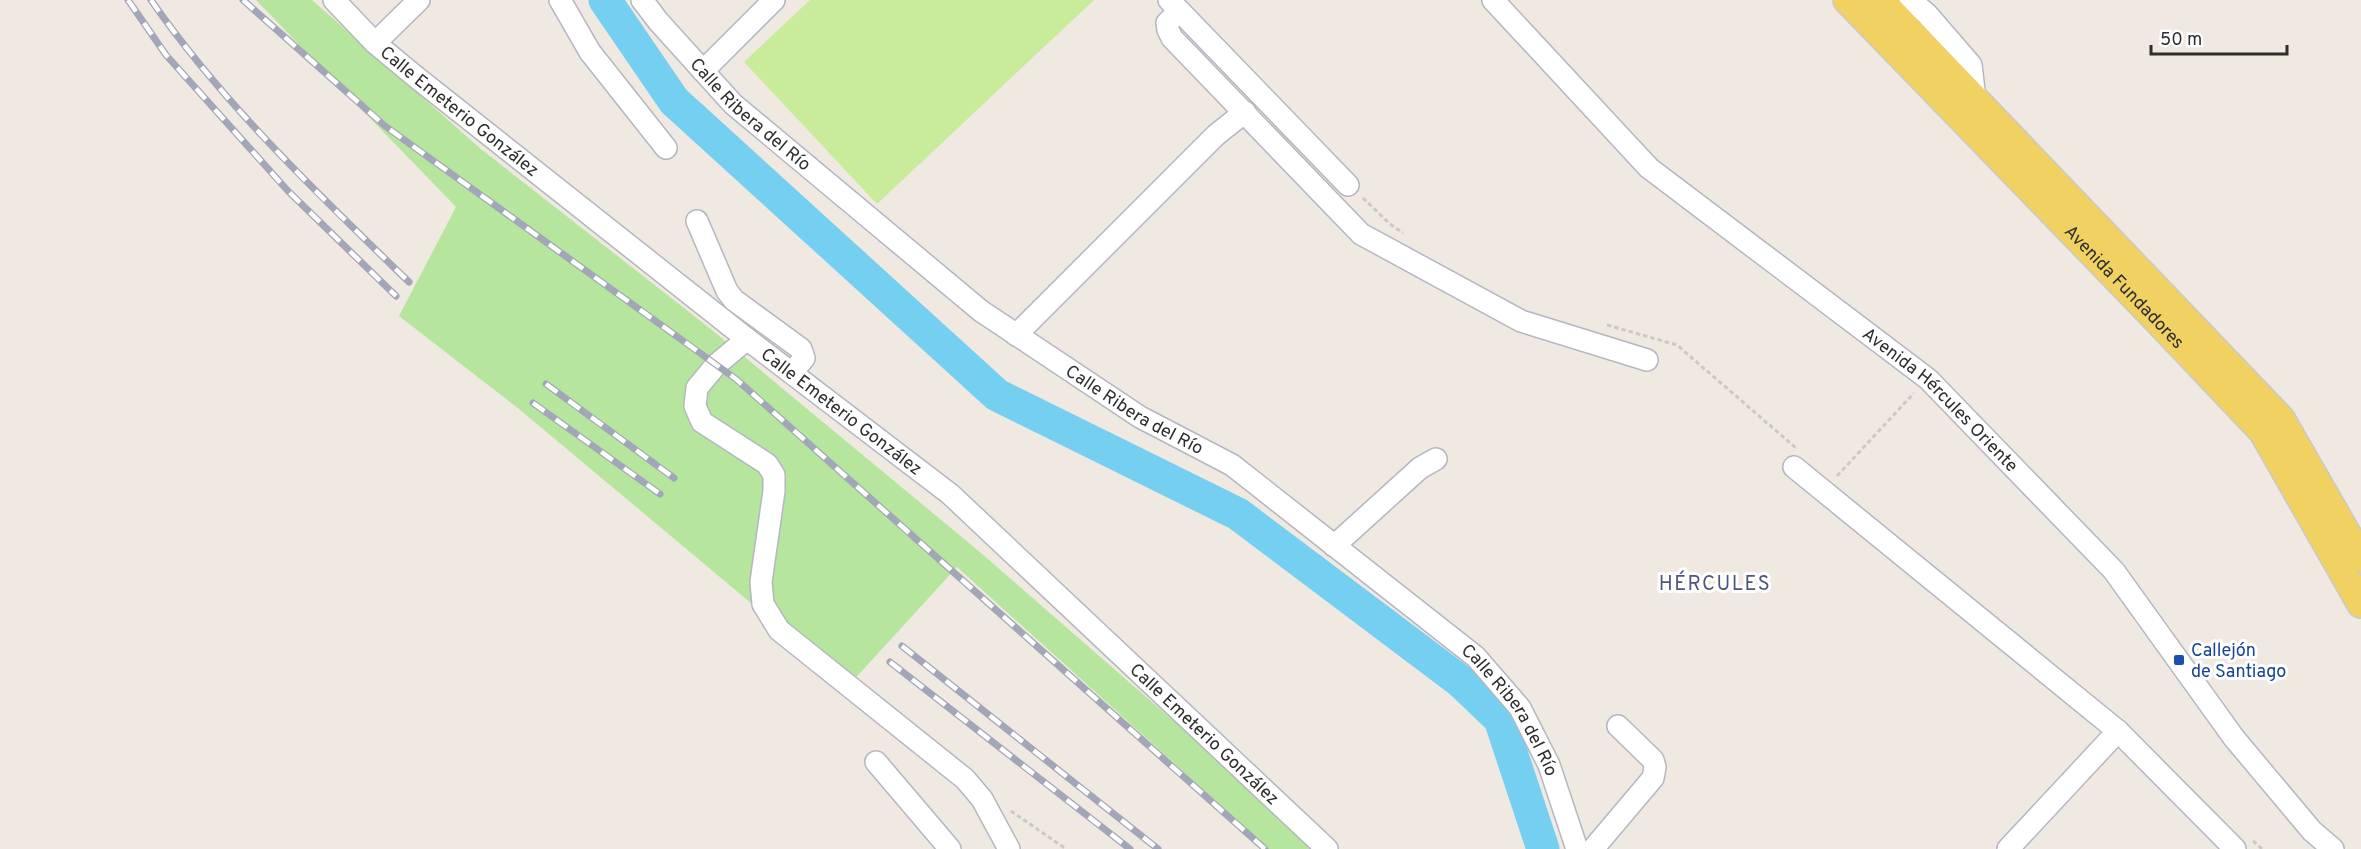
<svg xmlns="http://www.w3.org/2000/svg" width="2361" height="849" viewBox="0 0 2361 849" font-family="Overpass,sans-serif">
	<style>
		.green { fill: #b6e59e }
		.pitch { fill: #c9ec9a }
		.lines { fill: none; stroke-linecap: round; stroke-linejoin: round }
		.river { stroke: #75cff0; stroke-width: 33 }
		.minor-casing { stroke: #b4b7c1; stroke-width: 24 }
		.major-casing { stroke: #c9c9c9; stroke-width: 30 }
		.path { stroke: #c9c9c9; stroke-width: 3; stroke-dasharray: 4.5 3; stroke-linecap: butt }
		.minor { stroke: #fff; stroke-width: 21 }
		.major { stroke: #f2d163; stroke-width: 27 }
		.rail-casing { stroke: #a3a6b8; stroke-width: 7 }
		.rail { stroke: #fff; stroke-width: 4.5; stroke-dasharray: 14; stroke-linecap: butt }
		.transit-dot { fill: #1a4fb4; stroke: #fff; stroke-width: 2 }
		.labels { text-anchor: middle; stroke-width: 6; stroke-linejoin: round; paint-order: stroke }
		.street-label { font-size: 18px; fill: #2e2e2e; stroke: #fff }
		.transit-label { font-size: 18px; fill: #164399; stroke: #fff; text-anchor: start }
		.neighbourhood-label { font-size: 20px; letter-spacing: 1.5px; fill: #4d5680; stroke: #fff }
	</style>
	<rect width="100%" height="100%" fill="#efe9e1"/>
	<polygon class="green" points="256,0 312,0 481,149 712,330 981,553 1215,757 1313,849 1269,849 957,567 849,685 519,409 399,316 456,207"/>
	<polygon class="pitch" points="810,0 1094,0 877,204 744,62"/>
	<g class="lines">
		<polyline class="river" points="605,0 674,101 997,395 1238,514 1460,681 1500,719 1543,849"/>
		<defs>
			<g id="minor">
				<path id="s1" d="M334,0L375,43L416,77L747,339L950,494L1327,849"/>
				<polyline points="560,0 590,52 666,148"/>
				<path id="s2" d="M642,0L658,21L733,104L981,311L1140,417L1232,465L1476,657L1520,708L1549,765L1577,849"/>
				<polyline points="1169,0 1348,185"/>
				<path id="s3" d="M1493,0L1649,168L1928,379L2114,571L2234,738L2312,831L2333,849"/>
				<polyline points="1910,0 1927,14 1971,65 1975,99"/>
				<polyline points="1179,11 1167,23 1168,30 1172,38 1361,234 1521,321 1647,360"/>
				<polyline points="375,43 419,0"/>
				<polyline points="703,71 774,0"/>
				<polyline points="697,221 727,291 734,300 801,349 804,358 792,373"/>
				<polyline points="1016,335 1216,135 1245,112"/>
				<polyline points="747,339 716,365 697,388 695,406 702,422 767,464 774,475 774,491 761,582 763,604 779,630 965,779 982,799 1009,849"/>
				<polyline points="1794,467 2118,731 2235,849"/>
				<polyline points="1334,546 1420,468 1436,459"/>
				<polyline points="876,762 950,849"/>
				<polyline points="1593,849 1653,778 1655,767 1653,760 1618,726"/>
				<polyline points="2008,849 2118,731"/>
			</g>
			<g id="major">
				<path id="s4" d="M1847,0L2157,320L2263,432L2361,604"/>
				<polyline points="1880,0 2281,419 2361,558"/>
			</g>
		</defs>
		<use href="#minor" class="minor-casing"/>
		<use href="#major" class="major-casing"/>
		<g class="path">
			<polyline points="1363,198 1390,224 1403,233"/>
			<polyline points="1607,325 1677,345 1796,448"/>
			<polyline points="1837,476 1914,393"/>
			<polyline points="1011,811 1066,849"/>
			<polyline points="2253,841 2262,849"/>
		</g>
		<use href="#minor" class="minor"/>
		<use href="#major" class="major"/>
		<defs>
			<g id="rail">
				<polyline points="128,0 166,55 288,191 396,296"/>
				<path d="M151,0C224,105 318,194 409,282"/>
				<polyline points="243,0 385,126 736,379 1265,849"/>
				<polyline points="546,384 674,478"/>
				<polyline points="533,403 660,494"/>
				<polyline points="902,646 1158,849"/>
				<polyline points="890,662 1130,849"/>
			</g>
		</defs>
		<use href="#rail" class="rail-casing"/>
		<use href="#rail" class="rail"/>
	</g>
	<rect class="transit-dot" x="2173" y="654" width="12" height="12" rx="3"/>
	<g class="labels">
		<g class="street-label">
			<text dy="6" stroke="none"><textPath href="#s1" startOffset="168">Calle Emeterio González</textPath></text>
			<text dy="6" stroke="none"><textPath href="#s2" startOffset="158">Calle Ribera del Río</textPath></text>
			<text dy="6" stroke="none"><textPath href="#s4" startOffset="399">Avenida Fundadores</textPath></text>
			<text dy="6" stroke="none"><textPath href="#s3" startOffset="602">Avenida Hércules Oriente</textPath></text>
			<text dy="6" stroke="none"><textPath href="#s2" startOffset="644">Calle Ribera del Río</textPath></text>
			<text dy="6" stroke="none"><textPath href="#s1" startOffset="654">Calle Emeterio González</textPath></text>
			<text dy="6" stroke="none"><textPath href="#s2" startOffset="1130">Calle Ribera del Río</textPath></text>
			<text dy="6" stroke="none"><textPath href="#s1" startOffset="1140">Calle Emeterio González</textPath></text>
		</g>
		<g class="transit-label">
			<text x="2191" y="656">Callejón<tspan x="2191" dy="21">de Santiago</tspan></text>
		</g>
		<g class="neighbourhood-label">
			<text x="1715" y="590">HÉRCULES</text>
		</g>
	</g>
	<path d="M2151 45v9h136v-9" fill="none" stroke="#2e2e2e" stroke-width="3"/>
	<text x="2160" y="45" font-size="18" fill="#2e2e2e" stroke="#ffffff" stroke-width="4.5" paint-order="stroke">50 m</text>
</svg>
